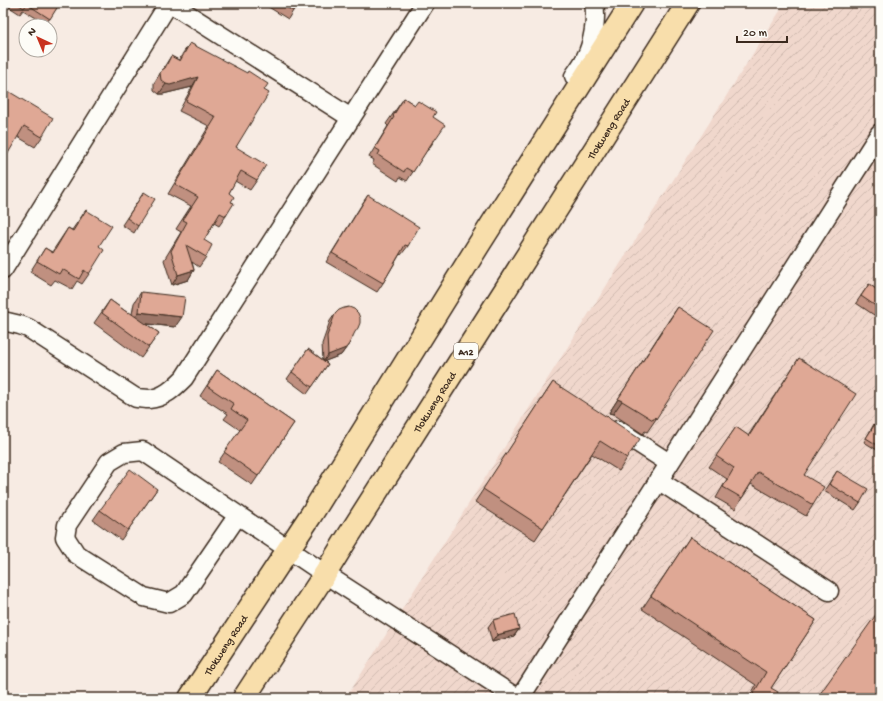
<svg xmlns="http://www.w3.org/2000/svg" width="883" height="701" viewBox="0 0 883 701" font-family="'Gochi Hand',sans-serif">
	<style>
		.industrial { fill: url(#industrial-furrows) }
		.lines { fill: none; stroke-linecap: round; stroke-linejoin: round }
		.minor-casing { stroke: #3b2a1e; stroke-width: 21 }
		.major-casing { stroke: #3b2a1e; stroke-width: 25 }
		.minor { stroke: #fdfcf7; stroke-width: 18 }
		.major { stroke: #f8deab; stroke-width: 22 }
		.wall { fill: #c09080; stroke: #3b2a1e }
		.shaded-wall { fill: #9c7668; stroke: #3b2a1e }
		.building { fill: #dfa895; stroke: #3b2a1e }
		.labels { text-anchor: middle; stroke-width: 3; stroke-linejoin: round; paint-order: stroke }
		.shield { fill: #fdfcf7; stroke: #75695f; stroke-width: 1 }
		.shield-label { font-size: 10px; font-weight: bold; fill: #3b2a1e }
		.street-label { font-size: 11px; fill: #3b2a1e; stroke: #fdfcf7 }
	</style>
	<defs>
		<pattern id="industrial-furrows" width="10" height="10" patternUnits="userSpaceOnUse"><rect width="10" height="10" fill="#f0d7cc"/><path d="M-1 1l2-2M0 10L10 0M9 11l2-2" fill="none" stroke="#cfb9af"/></pattern>
	</defs>
	<rect width="100%" height="100%" fill="#f7ebe3"/>
	<filter id="ink" filterUnits="userSpaceOnUse"><feTurbulence type="fractalNoise" baseFrequency=".025" numOctaves="2"/><feDisplacementMap in="SourceGraphic" scale="8" xChannelSelector="R" yChannelSelector="G"/><feConvolveMatrix kernelMatrix="1 2 1 2 8 2 1 2 1" color-interpolation-filters="sRGB"/></filter>
	<g filter="url(#ink)">
		<polygon class="industrial" points="785,3 880,3 880,698 346,698"/>
		<g class="lines">
			<defs>
				<g id="minor">
					<polyline points="170,3 351,118"/>
					<path d="M574,76C578,70 582,65 585,59C593,44 597,20 594,3"/>
					<polyline points="3,270 169,3"/>
					<path d="M3,321L20,325L28,328L136,398C140,398 145,399 149,399C164,398 174,388 184,378L425,3"/>
					<polyline points="618,430 669,463"/>
					<polyline points="658,480 829,591"/>
					<polyline points="238,515 184,594 169,603 144,597 76,554 65,537 67,525 109,462 124,453 143,451 325,574 517,698"/>
					<polyline points="520,698 880,133"/>
				</g>
				<g id="major">
					<path id="s1" d="M190,698L311,515L478,246L632,3"/>
					<path id="s2" d="M244,698L325,574L346,540L688,3"/>
				</g>
			</defs>
			<use href="#minor" class="minor-casing"/>
			<use href="#major" class="major-casing"/>
			<use href="#minor" class="minor"/>
			<use href="#major" class="major"/>
		</g>
		<g class="wall">
			<polygon points="3,3 60,3 46,24 23,10 20,14"/>
			<polygon points="262,3 298,3 288,19"/>
			<polygon points="190,43 264,90 236,147 257,180 250,190 235,181 229,193 231,202 226,216 219,226 214,223 204,240 206,257 199,267 192,262 194,270 188,280 172,285 164,260 181,232 176,229 191,206 168,194 209,126 179,111 192,87 163,94 159,94 154,90 154,83 171,56 179,60 183,53"/>
			<polygon points="3,88 42,137 35,147 18,137"/>
			<polygon points="404,98 433,117 434,141 428,150 427,150 407,181 400,177 398,181 372,164 374,160 369,157 388,126 386,124"/>
			<polygon points="144,192 138,226 134,233 122,225"/>
			<polygon points="368,195 408,246 401,255 400,254 383,283 377,292 326,262 362,204"/>
			<polygon points="86,210 99,246 89,274 82,284 77,281 72,289 55,280 51,285 30,272 45,248 52,252 68,228 72,230"/>
			<polygon points="869,284 880,292 880,319 856,303"/>
			<polygon points="141,292 175,327 146,324 159,333 141,358 94,323 110,300 128,313 132,314 134,303"/>
			<polygon points="678,307 656,419 647,432 645,431 643,434 613,414 609,413 669,320"/>
			<polygon points="335,314 353,336 349,344 341,355 325,361 328,364 307,394 287,379 308,349 323,360 322,344 330,321"/>
			<polygon points="799,358 804,475 813,505 806,516 751,484 735,509 716,498 727,479 709,467 736,427 748,436"/>
			<polygon points="217,370 294,423 252,485 218,462 240,430 224,419 228,414 200,396"/>
			<polygon points="553,382 627,458 619,471 592,454 535,540 475,502"/>
			<polygon points="874,424 880,445 877,450 864,442"/>
			<polygon points="837,471 860,503 855,510 824,491"/>
			<polygon points="157,489 121,540 93,520 100,510"/>
			<polygon points="690,537 816,620 771,688 775,698 749,698 756,685 642,609"/>
			<polygon points="493,620 519,629 514,636 492,642 488,627"/>
		</g>
		<g class="shaded-wall">
			<polygon points="198,77 192,87 163,94 159,94 166,84"/>
			<polygon points="194,270 188,280 172,285 178,275"/>
			<polygon points="139,312 182,317 175,327 131,322"/>
			<polygon points="349,344 341,355 323,362 328,355"/>
			<polygon points="618,399 622,401 613,414 609,413"/>
			<polygon points="519,629 514,636 492,642 497,635"/>
		</g>
		<g class="building">
			<polygon points="16,3 60,3 50,19 27,4 24,8"/>
			<polygon points="279,3 298,3 293,11"/>
			<polygon points="190,43 247,73 248,71 268,84 264,90 269,93 236,147 266,165 257,180 241,171 229,193 234,197 231,202 234,203 226,216 220,213 204,240 212,245 206,257 186,245 194,270 178,275 171,251 187,222 183,220 198,197 175,184 216,117 186,101 198,77 170,85 166,84 161,80 160,73 162,70 165,68 171,56 180,61"/>
			<polygon points="3,88 53,118 42,137 24,126 3,162"/>
			<polygon points="404,98 415,105 418,101 436,112 433,117 445,125 434,141 433,141 413,172 406,168 404,172 378,155 380,151 375,148 394,117 393,116"/>
			<polygon points="144,192 155,199 138,226 127,218"/>
			<polygon points="368,195 419,227 408,246 405,245 383,283 332,253"/>
			<polygon points="86,210 112,226 99,246 104,250 89,274 84,270 79,279 62,269 59,274 37,261 45,248 53,253 68,228 73,231"/>
			<polygon points="869,284 880,292 880,309 861,296"/>
			<polygon points="141,292 185,297 182,317 139,312"/>
			<polygon points="110,300 128,313 129,312 159,333 149,347 102,313"/>
			<polygon points="349,307 354,309 358,313 360,318 360,323 358,328 355,332 349,344 346,348 328,355 327,336 335,314 339,310 344,308"/>
			<polygon points="678,307 714,330 656,419 655,417 653,420 622,401 618,399"/>
			<polygon points="308,349 328,364 312,387 292,372"/>
			<polygon points="799,358 856,394 804,475 824,487 813,505 758,472 742,498 723,487 734,468 716,456 736,427 749,436"/>
			<polygon points="217,370 294,423 258,476 224,452 247,420 231,409 234,404 207,386"/>
			<polygon points="553,382 607,417 607,416 610,419 640,439 627,458 600,441 543,528 483,489"/>
			<polygon points="877,421 880,423 880,445 879,446 866,438"/>
			<polygon points="130,469 157,489 128,530 100,510"/>
			<polygon points="837,471 868,489 860,503 829,484"/>
			<polygon points="690,537 816,620 771,688 778,692 775,698 751,698 766,672 651,596"/>
			<polygon points="880,609 880,698 817,698"/>
			<polygon points="515,614 519,629 497,635 493,620"/>
		</g>
	</g>
	<g class="labels">
		<rect class="shield" x="454" y="343" width="24" height="16" rx="3"/>
		<g class="shield-label">
			<text x="466" y="355">A12</text>
		</g>
		<g class="street-label">
			<text dy="4" stroke="none"><textPath href="#s2" startOffset="676">Tlokweng Road</textPath></text>
			<text dy="4" stroke="none"><textPath href="#s2" startOffset="352">Tlokweng Road</textPath></text>
			<text dy="4" stroke="none"><textPath href="#s1" startOffset="64">Tlokweng Road</textPath></text>
		</g>
	</g>
	<rect width="883" height="701" fill="none" stroke="#fdfcf7" stroke-width="16"/>
	<rect x="8" y="8" width="867" height="685" fill="none" stroke="#3b2a1e" stroke-width="1.5" filter="url(#ink)"/>
	<g transform="translate(38 38) rotate(316)"><circle r="19" fill="#fdfcf7" stroke="#afa8a0"/>
	<path d="M0-3L7 15L0 10L-7 15Z" fill="#c8321e"/>
	<text y="-6" font-size="11" font-weight="bold" text-anchor="middle" fill="#3b2a1e">N</text>
	</g>
	<path d="M737 36v6h50v-6" fill="none" stroke="#3b2a1e" stroke-width="2"/>
	<text x="743" y="36" font-size="12" fill="#3b2a1e" stroke="#fdfcf7" stroke-width="3" paint-order="stroke">20 m</text>
</svg>
